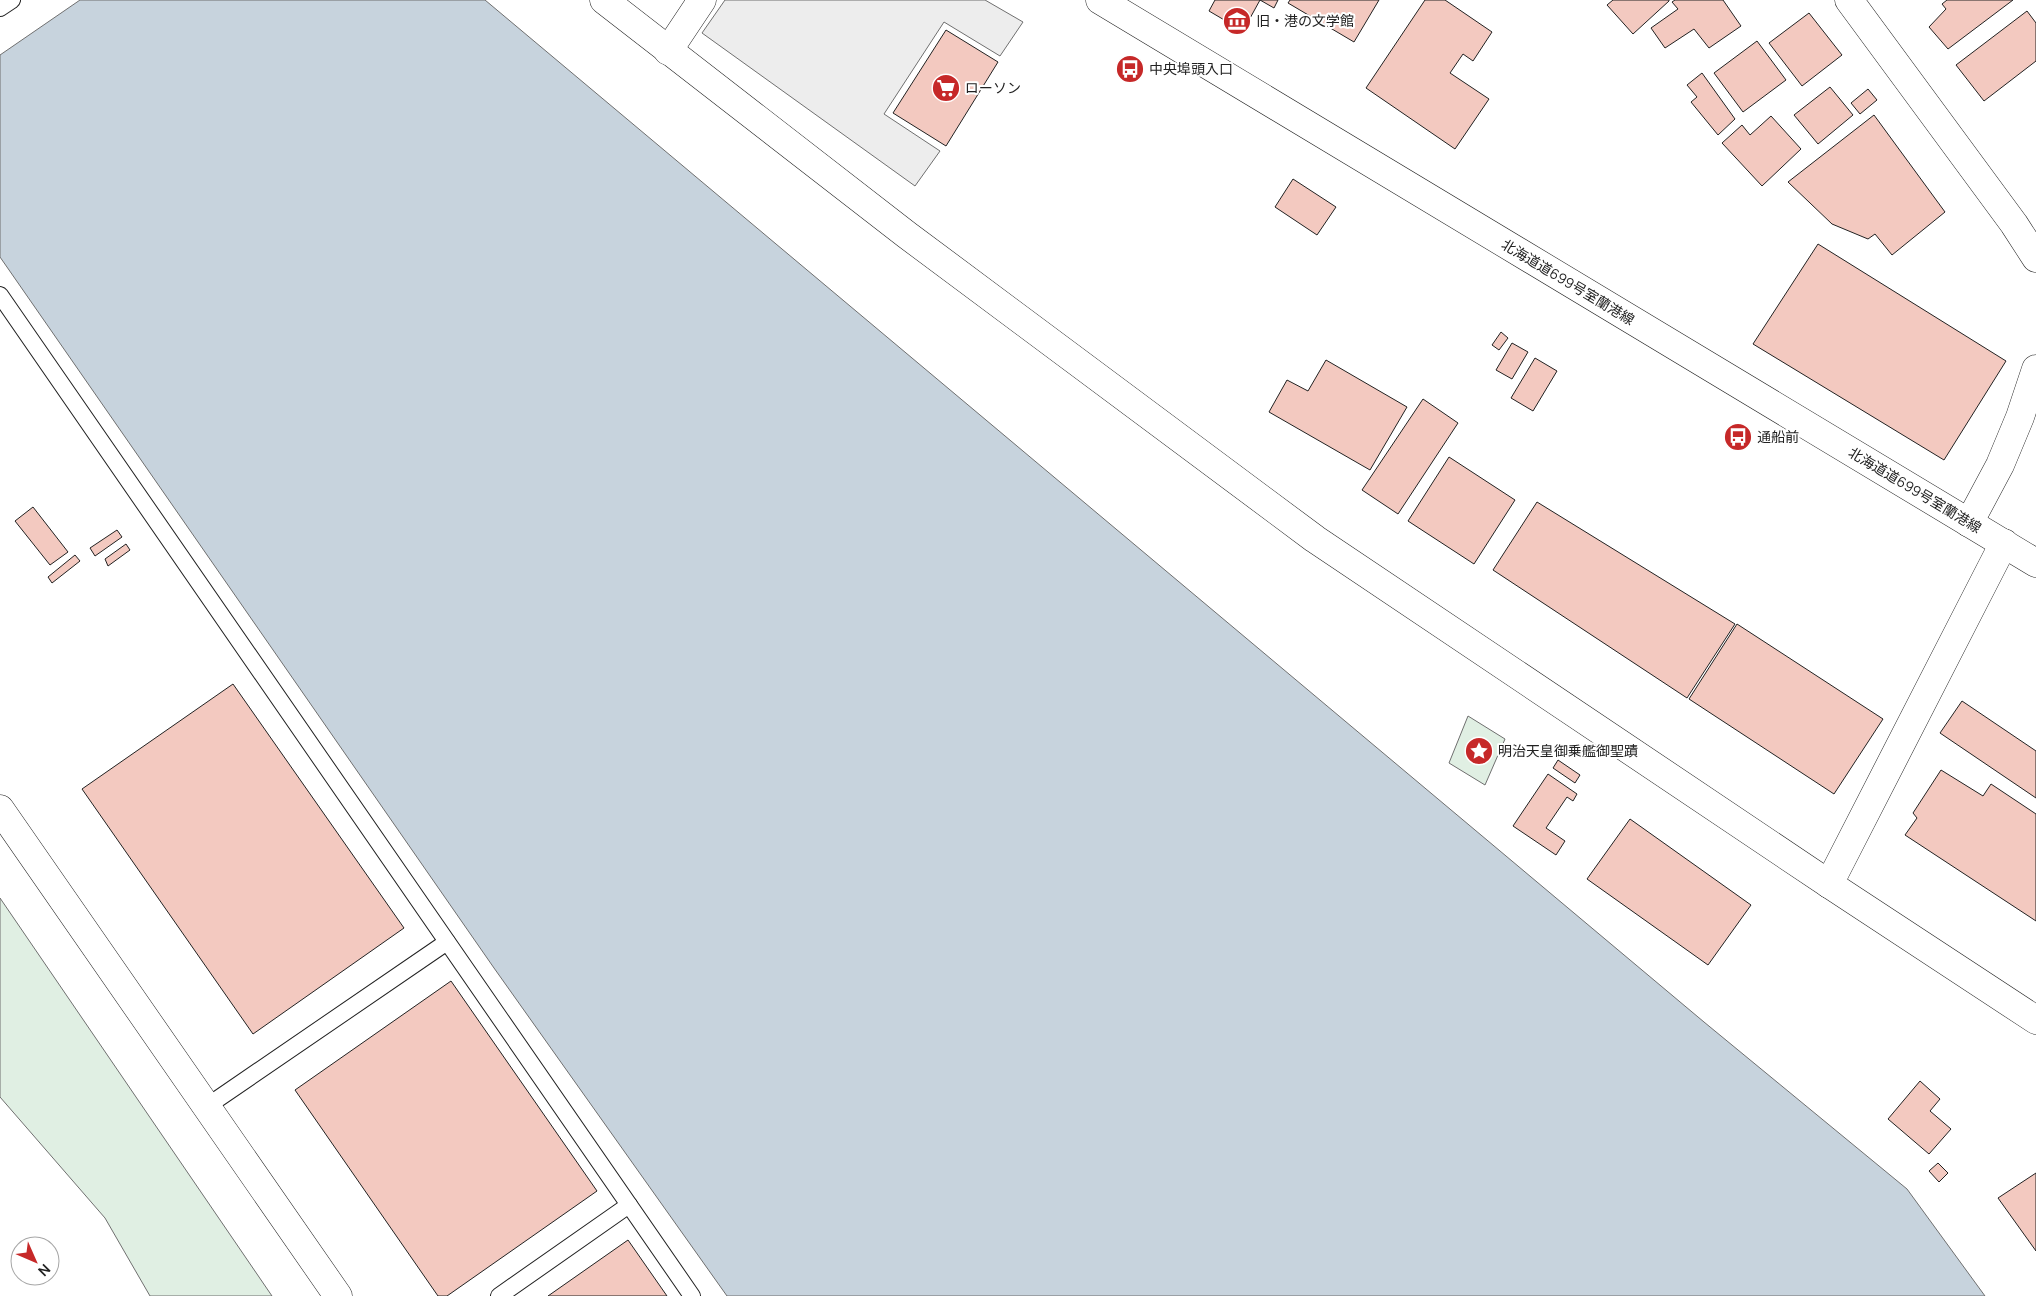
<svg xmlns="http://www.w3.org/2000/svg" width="2036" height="1296" viewBox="0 0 2036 1296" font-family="Manrope,'Noto Sans JP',sans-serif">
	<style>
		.green { fill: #e0efe3; stroke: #6f6f6f }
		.parking { fill: #ededed; stroke: #6f6f6f }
		.water { fill: #c7d3dd; stroke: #6f6f6f }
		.building { fill: #f3c9c0; stroke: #222 }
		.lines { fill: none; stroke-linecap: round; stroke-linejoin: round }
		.service-casing { stroke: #222; stroke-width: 18 }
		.minor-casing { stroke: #222; stroke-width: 29 }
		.tertiary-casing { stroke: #222; stroke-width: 29 }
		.secondary-casing { stroke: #222; stroke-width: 29 }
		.service { stroke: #fff; stroke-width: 16 }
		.minor { stroke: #fff; stroke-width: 28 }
		.tertiary { stroke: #fff; stroke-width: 28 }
		.secondary { stroke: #fff; stroke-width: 28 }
		.labels { text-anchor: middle; stroke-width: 4; stroke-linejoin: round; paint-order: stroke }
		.poi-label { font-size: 14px; fill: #222; stroke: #fff; text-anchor: start }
		.street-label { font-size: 14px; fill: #222; stroke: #fff }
	</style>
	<rect width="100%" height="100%" fill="#fff"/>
	<g class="green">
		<polygon points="1468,716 1505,739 1485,785 1449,763"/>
		<polygon points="0,898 272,1296 150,1296 105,1218 0,1097"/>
	</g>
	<polygon class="parking" points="725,0 985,0 1023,22 1000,56 944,22 884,114 940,151 915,186 702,33"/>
	<polygon class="water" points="80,0 485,0 1704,1022 1907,1189 1985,1296 727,1296 494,968 0,257 0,55"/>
	<g class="building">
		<polygon points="1215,0 1278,0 1274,8 1260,0 1243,31 1209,11"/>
		<polygon points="1290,0 1379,0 1354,42 1288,3"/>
		<polygon points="1425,0 1445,0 1492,32 1473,61 1463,54 1450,73 1489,99 1455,149 1366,88"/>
		<polygon points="1613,0 1669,0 1669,1 1633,34 1607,5"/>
		<polygon points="1675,0 1723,0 1741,26 1709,48 1694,29 1665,48 1651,28 1678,9 1672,2"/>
		<polygon points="1947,0 2013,0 1948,49 1929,27 1946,9 1942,4"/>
		<polygon points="2027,11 2036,23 2036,61 1984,101 1956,65"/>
		<polygon points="1809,13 1842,55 1802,86 1769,43"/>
		<polygon points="946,30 998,62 946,146 893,113"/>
		<polygon points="1757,41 1786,80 1743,112 1714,73"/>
		<polygon points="1702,73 1735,119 1718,135 1691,102 1697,97 1687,85"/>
		<polygon points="1830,87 1853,115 1818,144 1794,115"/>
		<polygon points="1868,89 1877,100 1860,114 1851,103"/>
		<polygon points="1874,115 1945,212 1892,255 1875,234 1868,239 1832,224 1788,182"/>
		<polygon points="1771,116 1801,149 1762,186 1722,143 1742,125 1750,135"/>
		<polygon points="1293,179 1336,207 1317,235 1275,207"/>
		<polygon points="1818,244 2006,361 1944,460 1753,344"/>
		<polygon points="1501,332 1508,338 1499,350 1492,345"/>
		<polygon points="1512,343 1528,352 1512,379 1496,370"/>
		<polygon points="1535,358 1557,371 1533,411 1511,398"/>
		<polygon points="1326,360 1407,407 1370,470 1269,412 1287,380 1308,391"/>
		<polygon points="1423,399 1458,423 1398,514 1362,490"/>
		<polygon points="1449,457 1515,500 1474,564 1408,521"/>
		<polygon points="1537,502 1735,624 1687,698 1493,570"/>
		<polygon points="33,507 68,552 50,565 15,521"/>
		<polygon points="117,530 122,537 95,556 90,548"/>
		<polygon points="126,544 130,550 108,566 105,559"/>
		<polygon points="75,555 80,561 52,583 48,577"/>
		<polygon points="1737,624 1883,719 1834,794 1689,699"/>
		<polygon points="233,684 404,928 253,1034 82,789"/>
		<polygon points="1962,701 2036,751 2036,798 1940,733"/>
		<polygon points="1558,760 1580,775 1575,783 1553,768"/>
		<polygon points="1941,770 1983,796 1991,784 2036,814 2036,921 1905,835 1917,818 1913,813"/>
		<polygon points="1548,774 1577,794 1573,801 1567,797 1546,828 1565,841 1556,855 1513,826"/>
		<polygon points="1630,819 1751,905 1708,965 1587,879"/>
		<polygon points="451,981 597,1191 447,1296 438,1296 295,1090"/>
		<polygon points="1920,1081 1940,1099 1930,1111 1951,1129 1929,1154 1888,1119"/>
		<polygon points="1938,1163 1948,1173 1939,1182 1929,1171"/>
		<polygon points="2036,1173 2036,1251 1998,1198"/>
		<polygon points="628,1240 667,1296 548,1296"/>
	</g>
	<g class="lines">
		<defs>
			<g id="service">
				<polyline points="0,8 12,0"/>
				<polyline points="0,295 692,1296"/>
				<polyline points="206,1107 447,942"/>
				<polyline points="499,1296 629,1205"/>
			</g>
			<g id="minor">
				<polyline points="604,0 907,235 1315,539 1829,884 2036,1020"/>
				<polyline points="668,51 702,0"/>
			</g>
			<g id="tertiary">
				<polyline points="1849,0 2014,224 2036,258"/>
				<polyline points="1969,523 2000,465 2020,417 2036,369"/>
				<polyline points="0,809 338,1296"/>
				<polyline points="1829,884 2004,543"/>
			</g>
			<polyline id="secondary" points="1100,0 2036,563"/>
		</defs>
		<use href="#service" class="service-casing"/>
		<use href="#minor" class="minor-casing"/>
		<use href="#tertiary" class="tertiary-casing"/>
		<use href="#secondary" class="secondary-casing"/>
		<use href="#service" class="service"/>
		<use href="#minor" class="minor"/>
		<use href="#tertiary" class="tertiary"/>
		<use href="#secondary" class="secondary"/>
	</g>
	<defs>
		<symbol id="museum-disc" viewBox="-11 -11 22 22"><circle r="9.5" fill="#c62828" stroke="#fff"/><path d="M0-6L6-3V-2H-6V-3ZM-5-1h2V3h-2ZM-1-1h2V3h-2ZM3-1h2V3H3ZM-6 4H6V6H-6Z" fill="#fff"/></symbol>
		<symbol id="bus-disc" viewBox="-11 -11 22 22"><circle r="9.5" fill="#c62828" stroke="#fff"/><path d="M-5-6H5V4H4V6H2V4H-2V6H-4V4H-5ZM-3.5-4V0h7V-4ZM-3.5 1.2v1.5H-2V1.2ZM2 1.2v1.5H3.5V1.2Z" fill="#fff"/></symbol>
		<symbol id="supermarket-disc" viewBox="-11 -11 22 22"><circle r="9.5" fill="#c62828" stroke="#fff"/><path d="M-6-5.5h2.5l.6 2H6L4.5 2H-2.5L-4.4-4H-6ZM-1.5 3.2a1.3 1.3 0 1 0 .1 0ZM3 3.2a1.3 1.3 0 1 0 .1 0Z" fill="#fff"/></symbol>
		<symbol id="sight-disc" viewBox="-11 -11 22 22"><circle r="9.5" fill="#c62828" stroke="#fff"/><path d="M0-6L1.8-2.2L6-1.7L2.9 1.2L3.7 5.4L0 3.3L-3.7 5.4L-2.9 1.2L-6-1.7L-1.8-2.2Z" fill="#fff"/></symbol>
	</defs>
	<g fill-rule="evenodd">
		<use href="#museum-disc" x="1221" y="5" width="32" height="32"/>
		<use href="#bus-disc" x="1114" y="53" width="32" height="32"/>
		<use href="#supermarket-disc" x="930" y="72" width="32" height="32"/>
		<use href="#bus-disc" x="1722" y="421" width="32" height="32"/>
		<use href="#sight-disc" x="1463" y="735" width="32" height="32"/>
	</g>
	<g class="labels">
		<g class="poi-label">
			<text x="1256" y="26">旧・港の文学館</text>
			<text x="1149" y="74">中央埠頭入口</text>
			<text x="965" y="93">ローソン</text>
			<text x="1757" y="442">通船前</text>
			<text x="1498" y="756">明治天皇御乗艦御聖蹟</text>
		</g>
		<g class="street-label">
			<text transform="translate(1568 282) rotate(31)" y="5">北海道道699号室蘭港線</text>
			<text transform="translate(1915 490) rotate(31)" y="5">北海道道699号室蘭港線</text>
		</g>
	</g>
	<g transform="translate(35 1261) rotate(135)"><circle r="24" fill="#ffffff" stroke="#a7a7a7"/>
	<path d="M0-4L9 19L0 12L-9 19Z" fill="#c62828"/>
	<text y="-8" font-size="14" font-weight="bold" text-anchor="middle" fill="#222222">N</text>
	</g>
</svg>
